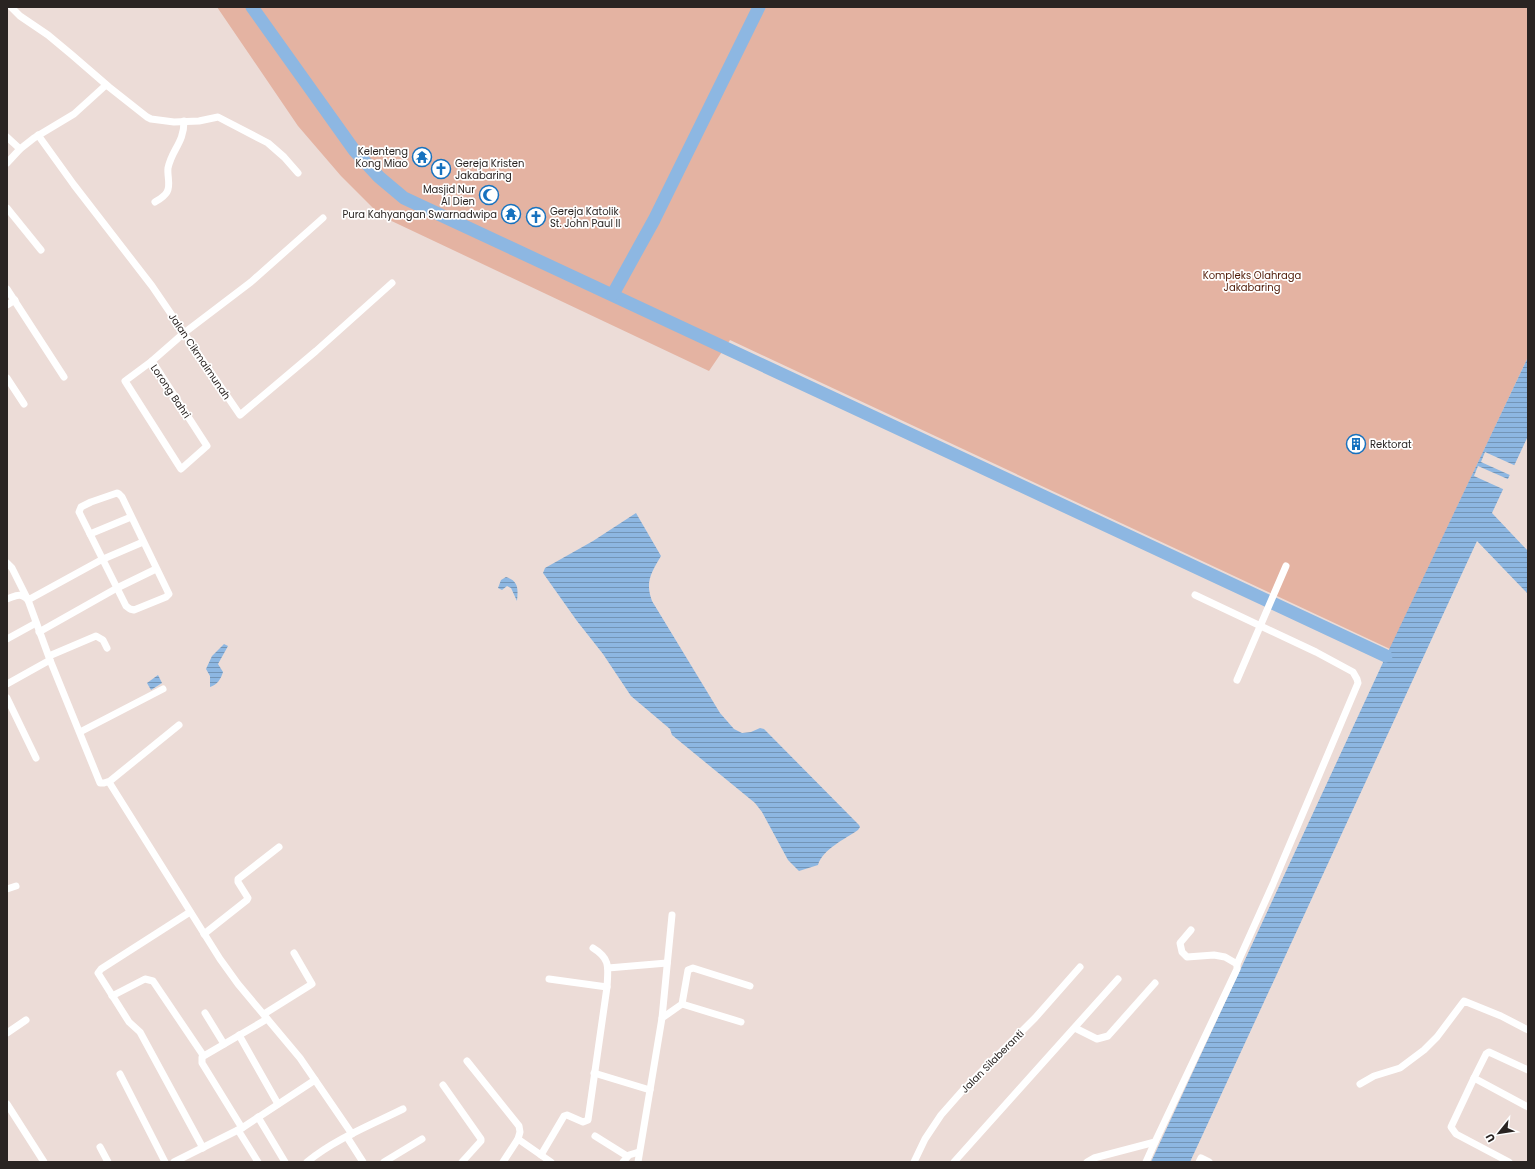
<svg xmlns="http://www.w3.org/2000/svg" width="1535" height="1169" viewBox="0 0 1535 1169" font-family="Poppins,sans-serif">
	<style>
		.green { fill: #e4b3a2 }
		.water { fill: url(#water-rules) }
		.pier { fill: #ecdcd7 }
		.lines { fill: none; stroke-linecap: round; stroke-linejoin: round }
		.river { stroke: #8db7e2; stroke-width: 13 }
		.minor { stroke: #fff; stroke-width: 7 }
		.labels { text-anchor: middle; stroke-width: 3.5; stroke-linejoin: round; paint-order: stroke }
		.poi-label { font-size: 10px; fill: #2a2422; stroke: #fff; text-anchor: end }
		.park-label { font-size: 10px; fill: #4e1905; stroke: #fff }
		.street-label { font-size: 10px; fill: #2a2422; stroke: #fff }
	</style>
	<defs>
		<pattern id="water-rules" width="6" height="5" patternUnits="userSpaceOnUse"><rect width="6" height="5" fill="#8db7e2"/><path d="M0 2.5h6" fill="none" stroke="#7395b7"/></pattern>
	</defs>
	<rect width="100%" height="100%" fill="#ecdcd7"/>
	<polygon class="green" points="217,7 1528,7 1528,357 1390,649 730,340 709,371 381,216 341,176 298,126"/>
	<g class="water">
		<polygon points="1528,357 1528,436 1492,513 1528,551 1528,594 1477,541 1190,1162 1151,1162 1386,656"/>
		<path d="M636,513L661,556C651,573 645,582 652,601L720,713L734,729L742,733L751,732L760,728L764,729L859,825L860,827L858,830C845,839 823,849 818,865L799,871L788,860L762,812L755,803L672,735L670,729L631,696L603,654L577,621L543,573L545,568L593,541Z"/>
		<path d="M506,577C519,581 518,589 517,601L511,588L507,586L502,590L498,588L501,580Z"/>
		<path d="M224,644L228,646L218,664L223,672C221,679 217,685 210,687V676L206,669L212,656Z"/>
		<polygon points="158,675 162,683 151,690 147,683"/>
	</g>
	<g class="pier">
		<polygon points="1485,452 1516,466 1512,476 1481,462"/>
		<polygon points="1478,466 1510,480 1505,490 1474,476"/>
	</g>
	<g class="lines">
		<g class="river">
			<polyline points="252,7 354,150 379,177 404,198 1386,656"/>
			<polyline points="613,294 654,220 759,7"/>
		</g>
		<g class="minor">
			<polyline points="11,7 20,16 48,35 72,55 109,87 147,117 151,119 174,122 199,121 218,117 268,143 284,157 298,173"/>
			<polyline points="38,135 74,185 152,286 240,415 316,351 392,283"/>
			<polyline points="7,137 20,149"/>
			<polyline points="7,163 20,149 34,138 74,114 106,85"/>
			<path d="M155,202C160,199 164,197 167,192C171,185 167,176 168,168C172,149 184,143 184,121"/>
			<polyline points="7,208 41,250"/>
			<polyline points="7,289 64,377"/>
			<polyline points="7,305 15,300"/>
			<polygon points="152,361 207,446 181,469 125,381"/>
			<polyline points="152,361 184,333 251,282 323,218"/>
			<polyline points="7,378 24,404"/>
			<polygon points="117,493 119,494 122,497 169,594 166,597 134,610 130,609 126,606 79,512 81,507 91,502"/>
			<polyline points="90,534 131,517"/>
			<polyline points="7,563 12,568 28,600 101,560 143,542"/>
			<path d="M7,599C16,596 20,592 28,600L50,660L100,783H104L110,781L179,725"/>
			<polyline points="39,632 117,588 156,569"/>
			<polyline points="7,639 36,623"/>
			<polyline points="49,656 96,636 103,640 107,648"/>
			<polyline points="1237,680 1286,566"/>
			<polyline points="7,684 50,660"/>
			<polyline points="7,698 36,758"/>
			<polyline points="80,732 163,689"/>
			<polyline points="109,782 220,959 238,984 300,1058 352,1134"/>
			<polyline points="7,889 16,886"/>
			<polyline points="190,912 101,969 98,973 129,1022 140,1032 203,1148"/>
			<polyline points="1191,930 1180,943 1182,952 1187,957 1214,955 1225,957 1237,964"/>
			<polyline points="204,934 247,900 248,898 238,882 238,879 279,847"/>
			<polyline points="608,968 667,963"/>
			<polyline points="549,979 607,987"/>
			<polyline points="112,996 145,979 153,981 203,1055"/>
			<polyline points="682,1004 741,1022"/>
			<polyline points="205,1013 224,1044"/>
			<polyline points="264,1014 312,984 294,953"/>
			<polyline points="662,1018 672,915"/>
			<polyline points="1075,1028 1097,1039 1108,1036 1155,983"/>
			<polyline points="7,1033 26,1020"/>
			<polyline points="239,1035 278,1104"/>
			<polyline points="467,1061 519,1126 520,1132 518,1139"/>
			<polyline points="1528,1070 1489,1052 1486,1054 1474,1078 1528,1107"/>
			<polyline points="594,1073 650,1090"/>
			<polyline points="120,1074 165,1162"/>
			<polyline points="1474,1078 1451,1127 1456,1134 1509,1162"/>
			<polyline points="1360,1084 1374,1076 1400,1068 1424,1050 1437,1037 1464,1001 1501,1016 1528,1030"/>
			<polyline points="443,1085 481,1139 481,1141 462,1162"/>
			<polyline points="7,1104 44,1162"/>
			<polyline points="258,1117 285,1162"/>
			<polyline points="242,1128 202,1063 202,1057 267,1019"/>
			<polyline points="238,1130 258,1162"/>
			<polyline points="595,1136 627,1156"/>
			<polyline points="347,1137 363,1162"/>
			<polyline points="100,1147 108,1162"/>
			<path d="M541,1155L564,1116L567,1115L583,1122L588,1120L607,987C608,968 611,959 593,948"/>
			<polyline points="174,1162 242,1128 315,1080"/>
			<path d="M307,1162C335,1139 371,1125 403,1109"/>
			<polyline points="384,1162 422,1139"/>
			<polyline points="503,1162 518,1139 551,1162"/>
			<polyline points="623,1162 629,1155 639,1152"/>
			<polyline points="638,1162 662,1018 682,1004 688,970 693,968 750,986"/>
			<polyline points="914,1162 925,1139 941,1115 963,1090 1035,1018 1080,967"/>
			<polyline points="954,1162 1118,979"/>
			<polyline points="1087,1162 1094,1158 1155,1142 1237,969 1237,964 1273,884 1358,683 1357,679 1353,672 1316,652 1195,595"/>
			<polyline points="1146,1162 1155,1142"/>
			<polyline points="1199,1162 1201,1158 1209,1162"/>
		</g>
	</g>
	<defs>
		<symbol id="temple-ring" viewBox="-11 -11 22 22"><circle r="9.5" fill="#fff" stroke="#1772bf" stroke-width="1.5"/><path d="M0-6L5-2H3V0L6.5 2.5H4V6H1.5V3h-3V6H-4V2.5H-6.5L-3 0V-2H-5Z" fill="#1772bf"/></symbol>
		<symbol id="church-ring" viewBox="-11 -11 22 22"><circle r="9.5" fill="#fff" stroke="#1772bf" stroke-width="1.5"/><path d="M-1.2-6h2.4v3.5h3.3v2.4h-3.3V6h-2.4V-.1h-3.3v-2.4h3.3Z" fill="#1772bf"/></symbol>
		<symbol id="mosque-ring" viewBox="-11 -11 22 22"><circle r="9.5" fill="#fff" stroke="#1772bf" stroke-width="1.5"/><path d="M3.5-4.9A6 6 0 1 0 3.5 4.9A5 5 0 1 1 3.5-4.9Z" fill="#1772bf"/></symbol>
		<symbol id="building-ring" viewBox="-11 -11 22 22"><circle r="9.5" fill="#fff" stroke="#1772bf" stroke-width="1.5"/><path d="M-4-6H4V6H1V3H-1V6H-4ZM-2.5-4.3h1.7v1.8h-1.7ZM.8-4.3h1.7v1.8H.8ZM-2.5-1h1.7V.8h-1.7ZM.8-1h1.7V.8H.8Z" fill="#1772bf"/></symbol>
	</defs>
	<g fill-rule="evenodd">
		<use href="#temple-ring" x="411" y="146" width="22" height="22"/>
		<use href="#church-ring" x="430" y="158" width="22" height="22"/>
		<use href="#mosque-ring" x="478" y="184" width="22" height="22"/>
		<use href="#temple-ring" x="500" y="203" width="22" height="22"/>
		<use href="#church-ring" x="525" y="206" width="22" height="22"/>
		<use href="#building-ring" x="1345" y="433" width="22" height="22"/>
	</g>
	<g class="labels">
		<g class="poi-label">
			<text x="408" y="155">Kelenteng<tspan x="408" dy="12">Kong Miao</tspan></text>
			<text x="455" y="167" text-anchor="start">Gereja Kristen<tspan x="455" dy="12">Jakabaring</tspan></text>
			<text x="475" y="193">Masjid Nur<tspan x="475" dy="12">Al Dien</tspan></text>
			<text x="550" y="215" text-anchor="start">Gereja Katolik<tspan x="550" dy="12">St. John Paul II</tspan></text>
			<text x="497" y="218">Pura Kahyangan Swarnadwipa</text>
			<text x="1370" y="448" text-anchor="start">Rektorat</text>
		</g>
		<g class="park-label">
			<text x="1252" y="279">Kompleks Olahraga<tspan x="1252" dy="12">Jakabaring</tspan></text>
		</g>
		<g class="street-label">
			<text transform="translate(200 356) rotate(56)" y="4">Jalan Cikmaimunah</text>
			<text transform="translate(171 391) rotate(56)" y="4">Lorong Bahri</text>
			<text transform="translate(992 1061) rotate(-45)" y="4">Jalan Silaberanti</text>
		</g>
	</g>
	<rect width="1535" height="1169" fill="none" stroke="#2a2422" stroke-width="16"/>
	<g transform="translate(1499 1133) rotate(240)" stroke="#ffffff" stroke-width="3" paint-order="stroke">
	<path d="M0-3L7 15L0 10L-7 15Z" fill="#2a2422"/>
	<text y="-6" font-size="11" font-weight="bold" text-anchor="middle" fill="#2a2422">U</text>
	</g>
</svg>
